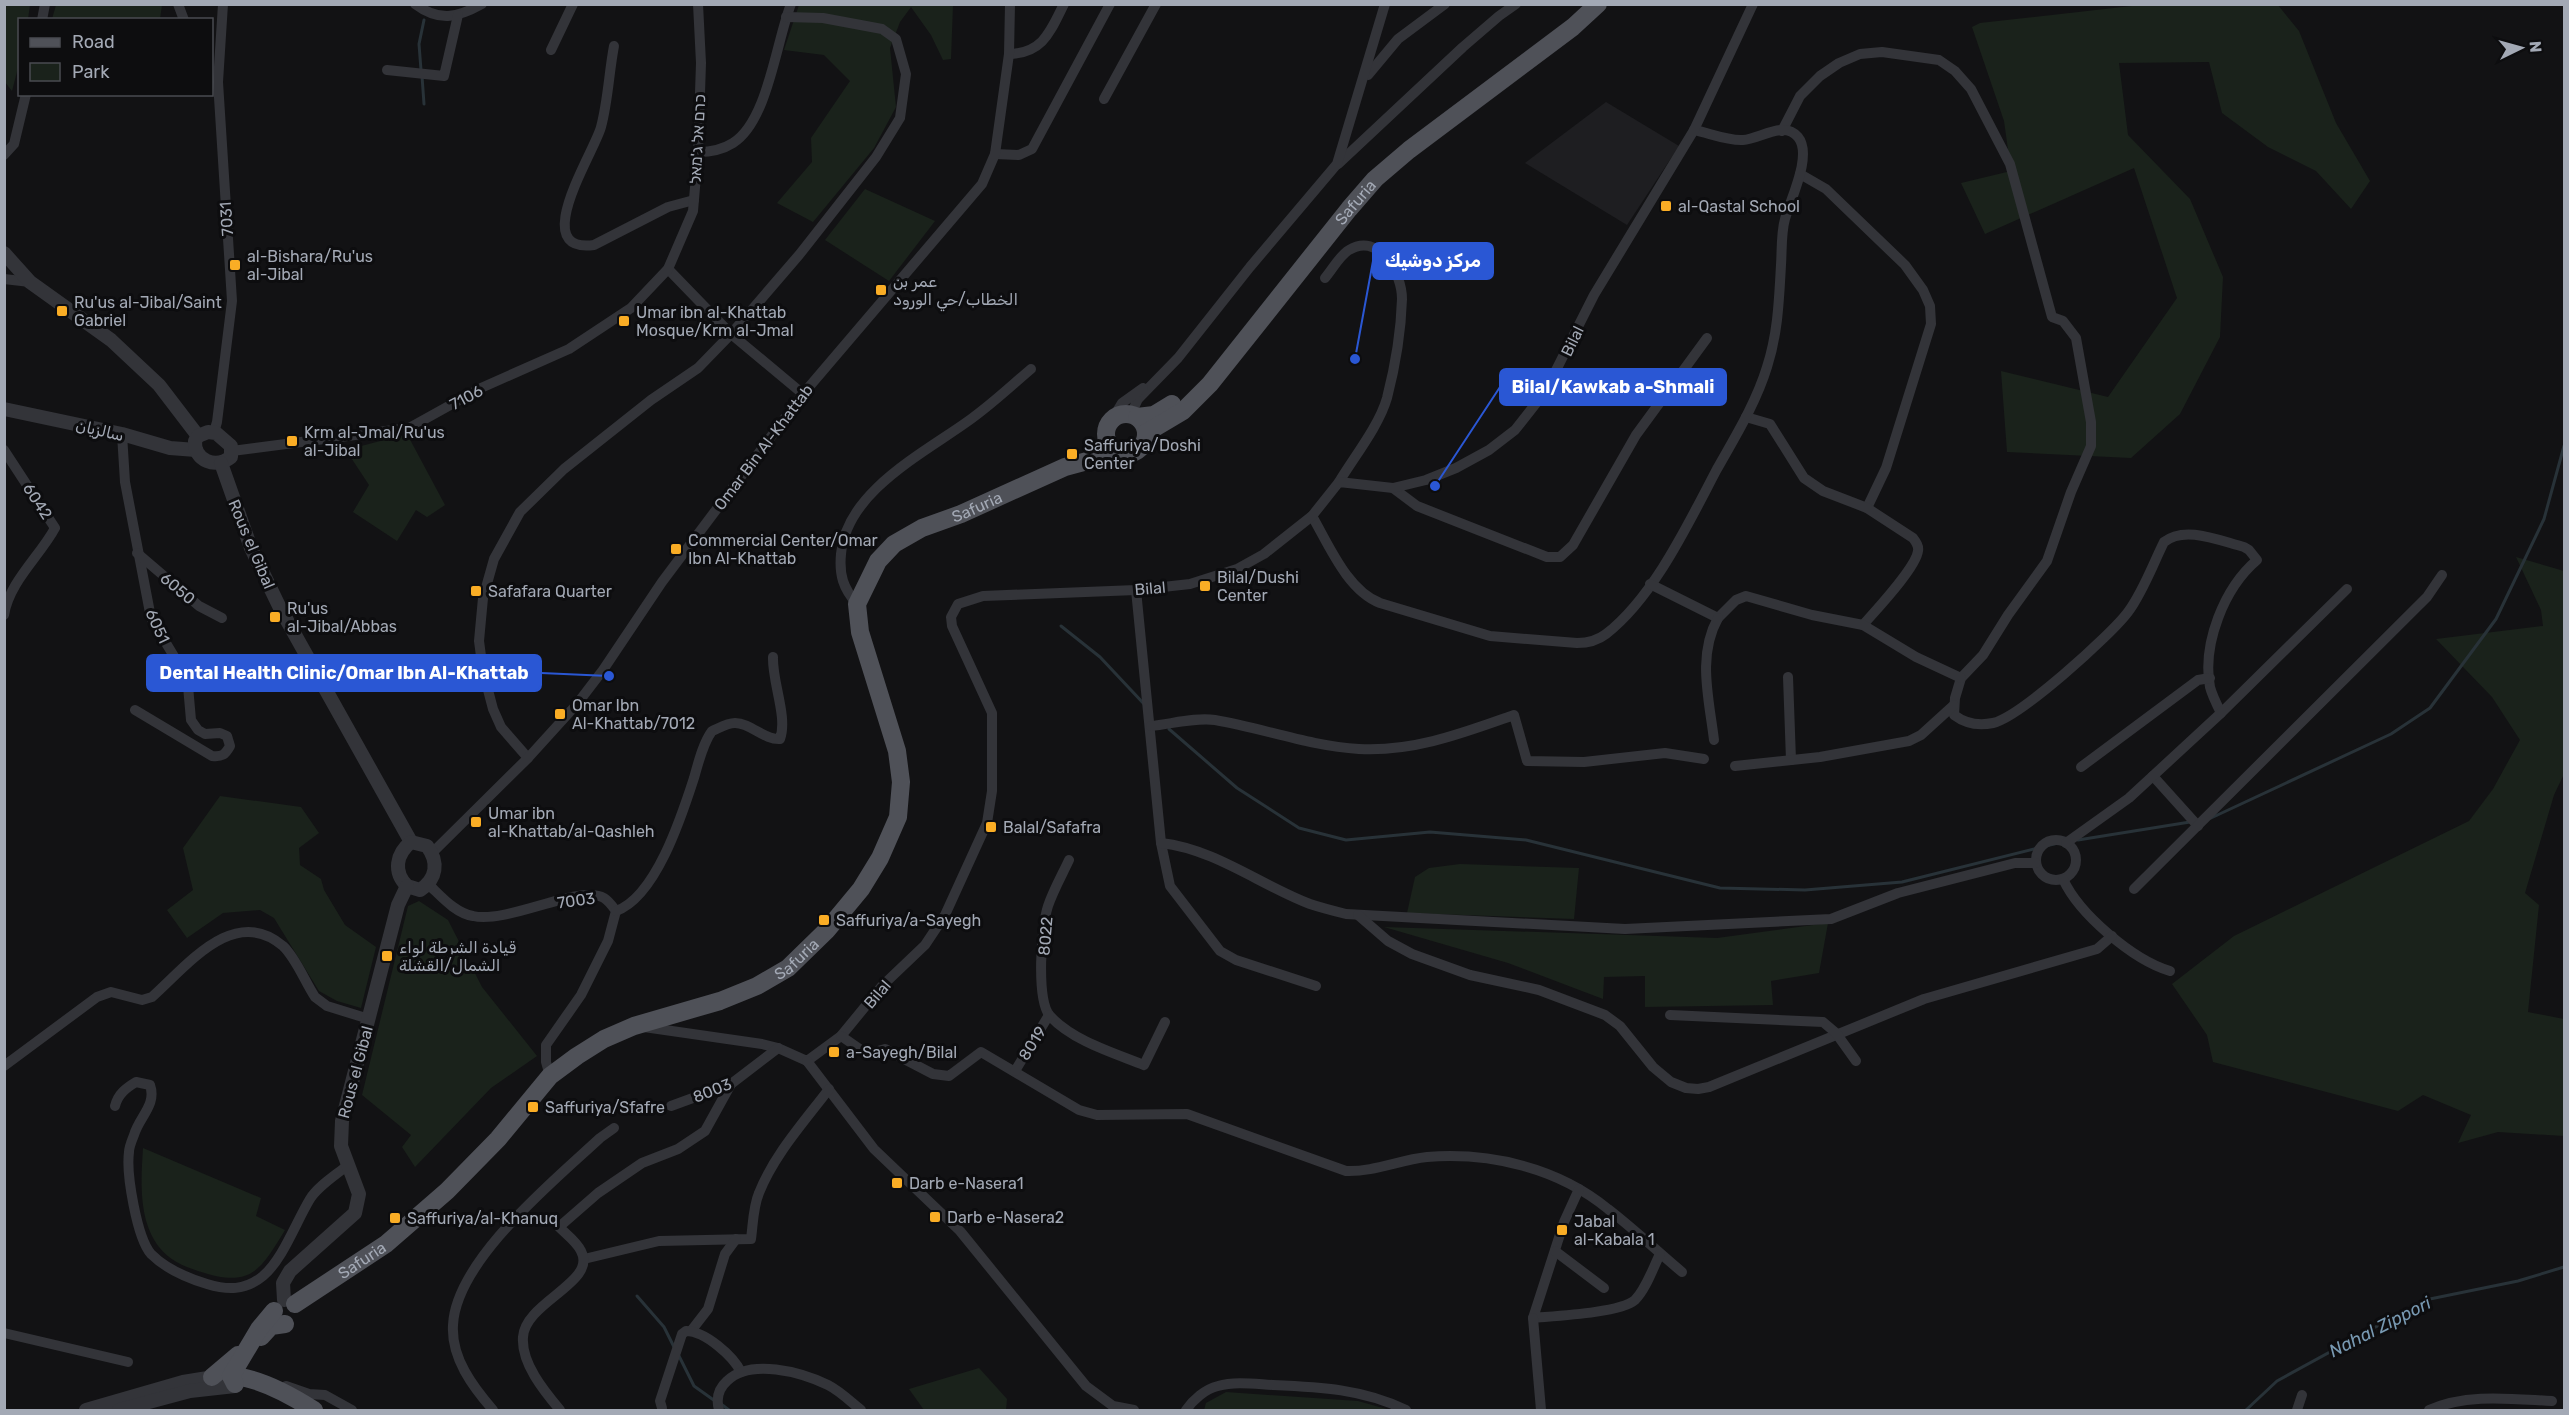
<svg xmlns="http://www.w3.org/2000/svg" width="2569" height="1415" viewBox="0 0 2569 1415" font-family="Rubik,'Noto Naskh Arabic','Noto Sans Hebrew',sans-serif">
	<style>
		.built { fill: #1e1e21 }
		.green { fill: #1a221b }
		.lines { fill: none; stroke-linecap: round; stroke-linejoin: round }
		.stream { stroke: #283238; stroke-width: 3 }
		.minor { stroke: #333439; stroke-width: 10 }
		.tertiary { stroke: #333439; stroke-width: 14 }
		.primary { stroke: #4f5158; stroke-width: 18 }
		.poi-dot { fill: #faad25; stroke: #0d0d0f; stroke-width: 2 }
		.labels { text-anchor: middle; stroke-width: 6; stroke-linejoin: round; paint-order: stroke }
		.street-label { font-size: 16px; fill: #a3a9b5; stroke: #0d0d0f }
		.poi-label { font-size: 16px; fill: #a3a9b5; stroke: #0d0d0f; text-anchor: start }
		.water-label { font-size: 18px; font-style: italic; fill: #7899b2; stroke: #0d0d0f }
		.leader { fill: none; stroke: #2a57d4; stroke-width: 2 }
		.callout-dot { fill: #2a57d4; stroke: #0d0d0f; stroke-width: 2 }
		.callout { fill: #2a57d4; stroke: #2a57d4; stroke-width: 2 }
		.callout-label { font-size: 18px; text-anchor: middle; font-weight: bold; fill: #fff }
	</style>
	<rect width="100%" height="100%" fill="#121214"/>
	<polygon class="built" points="1606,102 1679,146 1627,225 1525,163"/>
	<g class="green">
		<polygon points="5,4 30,5 28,19 20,20 19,64 12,91 5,82"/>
		<polygon points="2149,4 2278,5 2299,31 2336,123 2370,181 2351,209 2316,171 2268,147 2222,113 2209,62 2119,63 2128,135 2190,199 2223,277 2220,337 2180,414 2131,458 2007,452 2001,371 2108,397 2177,298 2134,168 1985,234 1961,183 2011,171 2004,121 1972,27 1980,23"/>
		<polygon points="56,5 56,4 162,5 160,19 52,19"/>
		<polygon points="799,5 953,5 951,59 943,60 931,35 911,7 900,22 890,48 896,107 874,148 813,222 777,203 812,162 811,138 850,81 824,55 784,50"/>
		<polygon points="865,189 935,221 889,281 825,240"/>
		<polygon points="407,434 445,505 427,517 416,510 397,541 353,512 369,485 346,450"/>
		<polygon points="2516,557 2564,571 2564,774 2554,795 2525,893 2539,905 2528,1012 2564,1019 2564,1136 2498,1132 2458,1143 2471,1115 2423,1095 2398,1111 2213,1062 2207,1035 2172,984 2234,936 2469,821 2493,789 2520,740 2492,697 2436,639 2543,626 2541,610"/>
		<polygon points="220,796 301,807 319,833 299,848 300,865 321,879 324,890 345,925 376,947 361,1008 337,1001 319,991 274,918 260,910 223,913 187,938 167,910 193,890 183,848"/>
		<polygon points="1460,864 1579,868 1574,919 1407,913 1415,877 1429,868"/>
		<polygon points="419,901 448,920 482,987 537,1056 491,1088 415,1167 402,1147 411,1135 362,1095 408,906"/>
		<polygon points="1828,923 1819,973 1771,981 1773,1005 1645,1007 1645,976 1604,977 1603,999 1508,963 1384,927 1717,938"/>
		<path d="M143,1148L261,1198L256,1216L285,1230C259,1273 250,1288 198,1271C183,1266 169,1260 159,1247C138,1220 141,1180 143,1148Z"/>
		<polygon points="979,1368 1007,1399 1006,1410 924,1410 909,1389"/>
		<polygon points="1226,1392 1358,1401 1390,1410 1204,1410 1206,1403"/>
	</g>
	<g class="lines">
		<g class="stream">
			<polyline points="421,70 419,44 424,20"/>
			<polyline points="422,76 424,104"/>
			<polyline points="1061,626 1100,657 1145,705"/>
			<polyline points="1169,729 1237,788 1299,828 1346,840 1430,832 1526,840 1720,888 1805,890 1902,882 2062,842"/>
			<polyline points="2211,818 2391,734 2430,708 2496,619 2544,519 2564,446"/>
			<polyline points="2078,840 2190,822"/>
			<polyline points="637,1296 664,1327 674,1347"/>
			<polyline points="679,1356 694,1386 715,1401"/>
			<polyline points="721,1404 729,1410"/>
			<polyline points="2246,1410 2277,1381 2425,1300 2518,1281 2564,1267"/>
		</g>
		<g class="minor">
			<polyline points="178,4 184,20"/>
			<path d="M415,4C439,22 457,18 482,4"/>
			<polyline points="42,20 45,4"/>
			<path d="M614,46C609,72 608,101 601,127C595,151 527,254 594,245L668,207L694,200"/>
			<polyline points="551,50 573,4"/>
			<path d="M1009,54C1043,53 1050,32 1064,4"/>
			<polyline points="387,70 444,76 458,15"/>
			<polyline points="1368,75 1398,39 1445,4"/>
			<polyline points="1104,99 1156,4"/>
			<path d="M1782,131L1800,96L1820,76L1839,63L1860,54L1882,52L1939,60L1955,71L1971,89L2010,164L2052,317L2063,321L2076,338L2091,422V446L2071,492L2047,561L2008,615L1983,655L1961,678L1955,698L1954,715C1966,724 1979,726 1993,723C2020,717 2111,635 2128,612C2143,592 2153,564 2164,542C2185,525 2220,541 2244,547L2249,550L2257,560C2224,588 2202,644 2210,687C2212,695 2217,705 2221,713"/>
			<path d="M698,152C711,152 722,150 733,143C768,121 776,42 791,4"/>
			<polyline points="995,154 1019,155 1032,149 1110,4"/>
			<polyline points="4,155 14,144 26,94"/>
			<polyline points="1338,164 1463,47 1499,16 1516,4"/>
			<polyline points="1800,174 1826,189 1905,265 1923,290 1930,306 1931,324 1886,468 1867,508"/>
			<polyline points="668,269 731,334 803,394"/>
			<path d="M1325,278C1332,270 1340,255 1349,250C1379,232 1402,273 1402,299C1401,332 1395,367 1387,398C1379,426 1354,457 1339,482"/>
			<polyline points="4,279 30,282"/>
			<polyline points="1131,414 1138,399 1178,358 1250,267 1337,164 1385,4"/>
			<path d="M1746,417L1770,424L1804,478L1823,491L1867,508L1913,538C1916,542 1919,546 1918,551C1916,568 1875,611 1863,625"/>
			<polyline points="1113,418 1122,403 1143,388"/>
			<polyline points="214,432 217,422 232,301 218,82 223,4"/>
			<path d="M122,434L125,482L151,618L181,668L188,686L191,720L198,730L205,734L220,733L227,736L230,746C225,755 222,757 212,756L135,710"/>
			<path d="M4,450L55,528C40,556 9,582 4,615"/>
			<polyline points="232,451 409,428 481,388 569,349 631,308 668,269 693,211 698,152 701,63 698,4"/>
			<polyline points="1393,488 1417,506 1547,557 1560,557 1573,545 1636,435 1707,338"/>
			<path d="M1312,516C1329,545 1347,590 1380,603L1490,636L1577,643C1588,643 1597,641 1606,634C1654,597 1689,522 1717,469C1735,437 1756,403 1767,367C1778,333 1779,300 1781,265C1782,250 1781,233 1785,219C1790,200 1813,155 1798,137C1784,120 1760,139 1743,140C1728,141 1709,133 1694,130"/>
			<polyline points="137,553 199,606 222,618"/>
			<polyline points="1650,584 1718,618 1736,600 1746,596 1812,615 1863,625 1916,657 1961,678"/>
			<polyline points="1136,590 1161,843 1170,886 1220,951 1236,960 1316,986"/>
			<path d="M857,604C843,588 839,575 841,554C846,491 926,452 971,419C992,404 1011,386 1031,369"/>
			<polyline points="1788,677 1791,760"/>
			<path d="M1151,726C1171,724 1196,717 1215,720C1263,728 1309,746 1359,749C1414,752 1463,733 1514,715L1527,761L1584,762L1665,753L1704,759"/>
			<path d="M1714,740C1709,698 1697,656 1718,618"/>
			<polyline points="528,758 501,727 493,709 483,671 479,641 483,598 494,559 520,512 564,469 651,400 698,368 731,334 799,255 876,157 900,118 906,74 896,39 882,29 823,18 786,17"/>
			<polyline points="1735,766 1820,757 1909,741 1921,735 1954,705"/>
			<polyline points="2081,767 2198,680 2210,678"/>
			<polyline points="2153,776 2198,826"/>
			<circle cx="2056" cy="860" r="20"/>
			<path d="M1161,843C1215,849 1260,885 1310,904C1322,908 1334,911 1346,914L1625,929L1831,919L1898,893L2015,863H2036"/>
			<polyline points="2066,843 2129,798 2221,713 2347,589"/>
			<polyline points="432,853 528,758 577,704 603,670 662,582 803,394 982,184 995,154 1009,54 1010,4"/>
			<path d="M1069,860C1062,875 1053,891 1048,906C1041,927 1036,1000 1050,1016C1073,1041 1114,1053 1144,1065L1165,1022"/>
			<path d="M2063,879C2079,914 2133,960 2170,971"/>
			<path d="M428,884C441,896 455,913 473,916C508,924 579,884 604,898C609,901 613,907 616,911L608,941L581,995L546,1045V1062L550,1076"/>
			<polyline points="2134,889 2427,597 2442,575"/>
			<path d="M616,911C656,897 682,815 694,778C698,764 703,743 712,731C719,728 727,723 735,723C751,723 764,740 780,739C788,717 772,682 773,657"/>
			<polyline points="1358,915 1388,941 1412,954 1470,975 1539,990 1605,1015 1620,1026 1653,1067 1671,1082 1686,1088 1698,1089 1709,1087 1924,999 2097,949 2112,936"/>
			<polyline points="1670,1015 1823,1022 1836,1033 1856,1061"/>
			<polyline points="644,1027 762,1044 778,1048 807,1061 841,1036 882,986 925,945 945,915 987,823 992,791 992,713 952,626 951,617 958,604 983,596 1136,590 1190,584 1237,569 1264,554 1312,516 1339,482 1393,488 1426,480 1456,468 1489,450 1515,430 1545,392 1594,295 1694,130 1753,4"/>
			<path d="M841,1036L867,1054L885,1049L933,1074L949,1076L981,1052L1079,1110L1097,1115L1187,1114L1346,1171C1374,1172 1399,1160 1427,1157C1491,1152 1558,1168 1608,1209C1634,1229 1657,1251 1682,1272"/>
			<polyline points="807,1061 874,1149 960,1231 1086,1386 1113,1406 1134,1410"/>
			<path d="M4,1066L97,997L111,992L142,1000L152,997C187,966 234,904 283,946C296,958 305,982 315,997L327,1006L369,1019"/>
			<polyline points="1015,1071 1049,1015"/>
			<path d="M115,1106C118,1094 126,1088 136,1082L150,1085C157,1105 139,1117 134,1135C132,1140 129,1147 129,1152C126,1174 137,1238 151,1254C166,1269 187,1278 207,1284C227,1290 245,1291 263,1276C283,1259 296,1222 310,1199C318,1186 336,1175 348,1165"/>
			<polyline points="671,1106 731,1084 778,1048"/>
			<path d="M1579,1189L1564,1222L1533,1318C1555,1316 1620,1313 1635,1300C1646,1289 1653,1268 1660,1254"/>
			<polyline points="1555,1251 1604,1288"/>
			<path d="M584,1259L659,1241L751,1239C753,1225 753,1207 759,1193C774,1155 804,1122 829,1089"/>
			<polyline points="1533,1318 1541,1410"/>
			<polyline points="691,1331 708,1309 725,1254 736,1239"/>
			<polyline points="4,1333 128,1362"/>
			<polyline points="286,1386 309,1394 325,1395 352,1410"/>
			<path d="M662,1408L660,1401L682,1334L686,1331C705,1331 733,1356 741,1372"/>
			<path d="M493,1410C473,1387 451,1358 453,1325C456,1260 555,1180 600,1138L614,1128"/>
			<path d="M560,1410C544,1391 521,1363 523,1337C525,1302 598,1282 581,1251C577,1242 566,1234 559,1227L598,1193L642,1163L678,1149L705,1131L731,1084"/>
			<path d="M719,1410C716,1399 718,1389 727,1381C750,1358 801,1372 828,1385C840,1391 851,1402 861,1410"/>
			<path d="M1186,1410C1193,1400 1205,1389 1218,1386C1235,1381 1255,1384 1273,1385C1320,1387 1363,1389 1406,1410"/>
			<polyline points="2297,1410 2302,1395"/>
			<path d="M2429,1410C2467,1393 2512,1399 2552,1401"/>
		</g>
		<g class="tertiary">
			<polyline points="4,253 30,282 111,340 159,385 198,436"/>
			<polyline points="4,409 122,434 170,448 196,450"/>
			<path d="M208,432L216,433L231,446V457C216,469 194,461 195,441L198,436Z"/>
			<polyline points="221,463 251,548 280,608 411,842"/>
			<path d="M411,842L427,846C439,862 437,879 420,890L407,886C393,872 396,854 411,842Z"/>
			<polyline points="284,1300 283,1283 290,1271 355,1213 359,1194 341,1146 342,1121 398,905 407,886"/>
			<polyline points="86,1410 183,1382 220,1376"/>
			<polyline points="119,1410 190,1391 235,1386"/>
		</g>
		<g class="primary">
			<circle cx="1126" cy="434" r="20"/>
			<polyline points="1137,417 1154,415 1172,404"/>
			<path id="s1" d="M1146,433L1183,411L1210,384L1349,209L1375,179L1409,150L1573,27L1598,4"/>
			<path id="s2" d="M295,1304L386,1244L447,1191L498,1139L550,1076L577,1056L604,1039L634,1026L720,1001L757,986L788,968L827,930L861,889L880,858L898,817L901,782L897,751L860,632L857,604L878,561L894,544L922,528L961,514L1065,467L1117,453"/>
			<polyline points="261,1337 271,1326 285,1324"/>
			<path d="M231,1376C258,1377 292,1396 314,1410"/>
			<polyline points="212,1377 238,1355"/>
			<polyline points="235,1384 231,1376 259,1329 274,1311"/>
		</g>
	</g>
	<g class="poi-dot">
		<rect x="1660" y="200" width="12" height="12" rx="3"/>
		<rect x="229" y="259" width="12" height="12" rx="3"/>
		<rect x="875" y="284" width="12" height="12" rx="3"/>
		<rect x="56" y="305" width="12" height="12" rx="3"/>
		<rect x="618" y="315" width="12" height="12" rx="3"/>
		<rect x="286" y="435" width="12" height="12" rx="3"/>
		<rect x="1066" y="448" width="12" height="12" rx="3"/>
		<rect x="670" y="543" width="12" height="12" rx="3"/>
		<rect x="1199" y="580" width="12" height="12" rx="3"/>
		<rect x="470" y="585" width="12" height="12" rx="3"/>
		<rect x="269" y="611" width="12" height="12" rx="3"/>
		<rect x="554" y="708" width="12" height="12" rx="3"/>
		<rect x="470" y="816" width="12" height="12" rx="3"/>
		<rect x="985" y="821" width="12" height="12" rx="3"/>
		<rect x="818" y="914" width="12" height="12" rx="3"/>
		<rect x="381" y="950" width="12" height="12" rx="3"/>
		<rect x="828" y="1046" width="12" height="12" rx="3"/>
		<rect x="527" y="1101" width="12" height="12" rx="3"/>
		<rect x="891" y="1177" width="12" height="12" rx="3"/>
		<rect x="929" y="1211" width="12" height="12" rx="3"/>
		<rect x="389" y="1212" width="12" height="12" rx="3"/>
		<rect x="1556" y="1224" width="12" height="12" rx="3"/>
	</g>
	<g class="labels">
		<g class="street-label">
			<text transform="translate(697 139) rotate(-87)" y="6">כרם אל ג'מאל</text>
			<text dy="6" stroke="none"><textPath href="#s1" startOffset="314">Safuria</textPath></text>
			<text transform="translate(226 219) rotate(-94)" y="6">7031</text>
			<text transform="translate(1572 341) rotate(-64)" y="6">Bilal</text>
			<text transform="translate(466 397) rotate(-28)" y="6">7106</text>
			<text transform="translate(100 430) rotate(13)" y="6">سالزيان</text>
			<text transform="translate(763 447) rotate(-53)" y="6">Omar Bin Al-Khattab</text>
			<text transform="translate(38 501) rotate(57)" y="6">6042</text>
			<text dy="6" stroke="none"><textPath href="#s2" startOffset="1178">Safuria</textPath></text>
			<text transform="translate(252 544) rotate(67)" y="6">Rous el Gibal</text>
			<text transform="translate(178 588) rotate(40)" y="6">6050</text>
			<text transform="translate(1150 588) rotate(-5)" y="6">Bilal</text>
			<text transform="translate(158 626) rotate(65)" y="6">6051</text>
			<text transform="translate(576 900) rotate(-8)" y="6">7003</text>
			<text transform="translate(1045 936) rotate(-85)" y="6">8022</text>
			<text dy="6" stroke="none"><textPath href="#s2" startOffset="620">Safuria</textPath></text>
			<text transform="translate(877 994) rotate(-49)" y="6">Bilal</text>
			<text transform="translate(1032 1043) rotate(-58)" y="6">8019</text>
			<text transform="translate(355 1072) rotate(-75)" y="6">Rous el Gibal</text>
			<text transform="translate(712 1090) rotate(-22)" y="6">8003</text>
			<text dy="6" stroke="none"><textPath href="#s2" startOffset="80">Safuria</textPath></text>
		</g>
		<g class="poi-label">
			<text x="1678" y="212">al-Qastal School</text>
			<text x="247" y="262">al-Bishara/Ru'us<tspan x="247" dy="18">al-Jibal</tspan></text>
			<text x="893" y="287">عمر بن<tspan x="893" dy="18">الخطاب/حي الورود</tspan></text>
			<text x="74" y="308">Ru'us al-Jibal/Saint<tspan x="74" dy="18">Gabriel</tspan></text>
			<text x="636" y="318">Umar ibn al-Khattab<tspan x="636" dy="18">Mosque/Krm al-Jmal</tspan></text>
			<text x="304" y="438">Krm al-Jmal/Ru'us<tspan x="304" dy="18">al-Jibal</tspan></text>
			<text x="1084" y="451">Saffuriya/Doshi<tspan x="1084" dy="18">Center</tspan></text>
			<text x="688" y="546">Commercial Center/Omar<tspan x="688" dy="18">Ibn Al-Khattab</tspan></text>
			<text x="1217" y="583">Bilal/Dushi<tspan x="1217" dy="18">Center</tspan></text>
			<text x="488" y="597">Safafara Quarter</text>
			<text x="287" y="614">Ru'us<tspan x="287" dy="18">al-Jibal/Abbas</tspan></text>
			<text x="572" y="711">Omar Ibn<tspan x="572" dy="18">Al-Khattab/7012</tspan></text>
			<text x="488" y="819">Umar ibn<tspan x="488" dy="18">al-Khattab/al-Qashleh</tspan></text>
			<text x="1003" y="833">Balal/Safafra</text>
			<text x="836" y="926">Saffuriya/a-Sayegh</text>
			<text x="399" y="953">قيادة الشرطة لواء<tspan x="399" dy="18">الشمال/القشلة</tspan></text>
			<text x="846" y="1058">a-Sayegh/Bilal</text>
			<text x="545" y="1113">Saffuriya/Sfafre</text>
			<text x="909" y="1189">Darb e-Nasera1</text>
			<text x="947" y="1223">Darb e-Nasera2</text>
			<text x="407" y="1224">Saffuriya/al-Khanuq</text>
			<text x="1574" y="1227">Jabal<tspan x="1574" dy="18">al-Kabala 1</tspan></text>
		</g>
		<g class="water-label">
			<text transform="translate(2380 1327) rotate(-27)" y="6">Nahal Zippori</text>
		</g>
	</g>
	<path class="leader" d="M1355 359L1373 261M1435 486L1500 387M609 676L541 673"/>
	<g class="callout-dot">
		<circle cx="1355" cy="359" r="6"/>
		<circle cx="1435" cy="486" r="6"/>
		<circle cx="609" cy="676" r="6"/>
	</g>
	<g class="callout">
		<rect x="1373" y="243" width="120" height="36" rx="6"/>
		<rect x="1500" y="369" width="226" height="36" rx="6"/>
		<rect x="147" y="655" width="394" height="36" rx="6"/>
	</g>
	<g class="callout-label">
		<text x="1433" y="267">مركز دوشيك</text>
		<text x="1613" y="393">Bilal/Kawkab a-Shmali</text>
		<text x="344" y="679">Dental Health Clinic/Omar Ibn Al-Khattab</text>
	</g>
	<rect width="2569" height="1415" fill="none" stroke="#a3a9b5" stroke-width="12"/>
	<rect x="18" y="18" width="195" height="78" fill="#0d0d0f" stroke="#494b51" stroke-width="1.5"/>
	<rect x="30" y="38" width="30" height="9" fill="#4f5158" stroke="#494b51" stroke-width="1.5"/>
	<text x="72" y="48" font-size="18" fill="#a3a9b5">Road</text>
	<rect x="30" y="63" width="30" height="18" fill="#1a221b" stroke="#494b51" stroke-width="1.5"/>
	<text x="72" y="78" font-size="18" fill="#a3a9b5">Park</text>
	<g transform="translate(2521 48) rotate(85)" stroke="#0d0d0f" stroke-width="4.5" paint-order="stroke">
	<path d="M0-4.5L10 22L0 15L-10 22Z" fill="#a3a9b5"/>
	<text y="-9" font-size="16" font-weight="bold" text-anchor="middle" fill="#a3a9b5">N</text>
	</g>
</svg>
